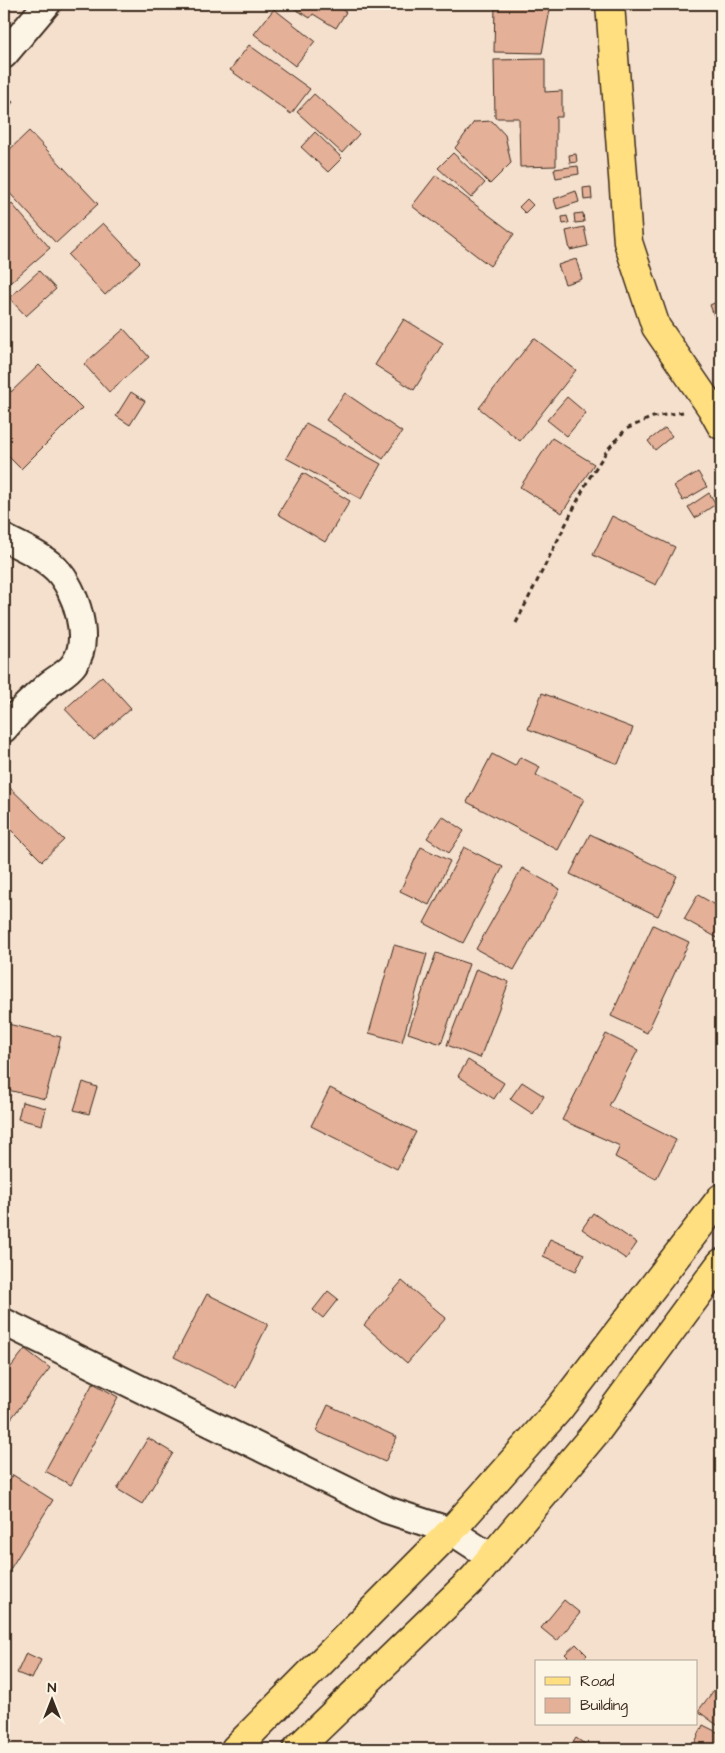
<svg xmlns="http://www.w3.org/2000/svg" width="725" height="1753" viewBox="0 0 725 1753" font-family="'Architects Daughter',sans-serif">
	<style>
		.building { fill: #e4b098; stroke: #3b2a1e }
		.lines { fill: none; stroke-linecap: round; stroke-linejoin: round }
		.minor-casing { stroke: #3b2a1e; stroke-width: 30 }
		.major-casing { stroke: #3b2a1e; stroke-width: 31 }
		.path { stroke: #3b2a1e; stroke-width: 3; stroke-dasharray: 5 4; stroke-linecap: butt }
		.minor { stroke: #fcf5e5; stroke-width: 26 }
		.major { stroke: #ffdf80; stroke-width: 28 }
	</style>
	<rect width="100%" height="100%" fill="#f5e0ce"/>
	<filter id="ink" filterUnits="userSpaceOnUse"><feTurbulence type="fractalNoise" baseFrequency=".02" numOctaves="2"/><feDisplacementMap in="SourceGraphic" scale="10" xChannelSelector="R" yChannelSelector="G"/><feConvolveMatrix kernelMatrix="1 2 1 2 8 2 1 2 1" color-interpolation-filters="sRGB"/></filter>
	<g filter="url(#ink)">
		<g class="building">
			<polygon points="287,4 332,4 346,12 336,28 313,14 310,18"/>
			<polygon points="495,4 551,4 542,53 494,52"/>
			<polygon points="274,9 315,41 295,66 254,34"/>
			<polygon points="249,45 310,89 291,114 230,70"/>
			<polygon points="545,59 545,92 562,91 562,117 556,117 556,166 520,167 519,118 495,118 494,60"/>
			<polygon points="314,94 359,134 342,153 297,112"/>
			<polygon points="4,95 13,102 4,114"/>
			<polygon points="492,121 505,135 511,163 490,184 455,148 474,122"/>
			<polygon points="29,131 98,204 56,243 4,187 4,155"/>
			<polygon points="315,132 342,158 328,172 301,147"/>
			<polygon points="453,153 485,183 471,198 438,168"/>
			<polygon points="576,154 577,162 570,163 569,155"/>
			<polygon points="578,166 579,174 556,178 554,169"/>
			<polygon points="436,175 514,234 490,266 412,206"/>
			<polygon points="591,187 592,199 584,200 583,188"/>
			<polygon points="576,191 579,202 557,209 554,199"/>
			<polygon points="527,199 533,205 525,213 519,207"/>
			<polygon points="12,204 50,248 4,288 4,211"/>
			<polygon points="583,213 584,222 575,223 574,214"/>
			<polygon points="567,216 569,223 563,224 562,217"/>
			<polygon points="103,223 140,262 105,295 68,255"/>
			<polygon points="584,227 588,246 570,250 566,231"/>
			<polygon points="576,259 582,279 565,284 558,265"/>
			<polygon points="39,271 56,289 26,316 9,298"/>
			<polygon points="721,300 721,315 715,318 710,305"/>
			<polygon points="404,319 443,343 414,390 375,365"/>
			<polygon points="124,329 149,357 109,392 84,364"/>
			<polygon points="534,338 576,370 520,441 479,408"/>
			<polygon points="39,365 82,408 21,469 4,452 4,388 6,386 11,392"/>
			<polygon points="131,392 145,401 130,425 116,416"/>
			<polygon points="345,393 402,432 383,459 326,420"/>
			<polygon points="567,397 586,413 567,436 547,420"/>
			<polygon points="306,423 381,464 361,499 286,458"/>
			<polygon points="665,428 672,436 655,450 648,441"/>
			<polygon points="552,438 594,464 562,513 520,487"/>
			<polygon points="698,472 707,487 683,501 674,486"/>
			<polygon points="303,473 350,501 325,542 278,514"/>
			<polygon points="709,493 716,504 695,518 688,507"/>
			<polygon points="612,516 675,547 656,585 593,555"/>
			<polygon points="102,676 131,708 94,740 65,709"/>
			<polygon points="542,693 633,728 618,764 528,729"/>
			<polygon points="492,754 515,766 520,757 540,767 536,775 584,799 558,850 467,802"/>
			<polygon points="4,782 64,840 42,861 4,823"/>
			<polygon points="442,816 464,831 449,853 427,838"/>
			<polygon points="590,834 677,876 658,916 570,874"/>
			<polygon points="421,847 450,861 429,905 400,891"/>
			<polygon points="464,847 503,867 463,943 424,923"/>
			<polygon points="522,868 560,889 514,970 476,949"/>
			<polygon points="698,895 721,908 721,940 684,919"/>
			<polygon points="653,925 689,942 647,1033 611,1016"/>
			<polygon points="394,945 427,954 402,1042 369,1033"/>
			<polygon points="436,953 469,964 441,1044 408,1033"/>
			<polygon points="476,969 509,982 480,1058 447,1045"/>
			<polygon points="4,1023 61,1037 45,1099 4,1089"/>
			<polygon points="606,1034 638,1050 609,1106 676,1140 656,1179 615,1157 620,1146 562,1120"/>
			<polygon points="468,1060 504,1083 494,1099 458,1076"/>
			<polygon points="83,1082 97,1087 89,1114 74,1110"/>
			<polygon points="522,1082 544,1096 533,1114 510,1099"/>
			<polygon points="330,1088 416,1132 397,1169 311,1126"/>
			<polygon points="22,1102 46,1108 42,1125 18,1119"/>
			<polygon points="593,1213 637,1243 626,1259 582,1229"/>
			<polygon points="550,1239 584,1254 576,1271 543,1256"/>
			<polygon points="402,1281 446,1318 407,1363 364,1325"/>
			<polygon points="328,1291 338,1299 323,1318 313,1310"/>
			<polygon points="207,1294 268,1324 236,1388 174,1357"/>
			<polygon points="25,1349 50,1368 10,1420 4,1416 4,1376"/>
			<polygon points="93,1383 118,1397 71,1485 45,1471"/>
			<polygon points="328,1405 397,1437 385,1462 316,1431"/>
			<polygon points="148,1438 173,1453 142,1504 117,1489"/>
			<polygon points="13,1475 53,1500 4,1579 4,1491"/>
			<polygon points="564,1600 580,1613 557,1641 541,1628"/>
			<polygon points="576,1644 587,1655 580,1662 573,1662 565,1654"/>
			<polygon points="26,1653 41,1660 32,1679 17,1673"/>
			<polygon points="721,1681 721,1728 698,1711"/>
			<polygon points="703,1725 721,1734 719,1749 692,1749"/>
			<polygon points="576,1738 592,1749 569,1749"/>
		</g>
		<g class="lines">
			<defs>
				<g id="minor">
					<polyline points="4,55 47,4"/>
					<path d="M4,538C22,547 41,555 56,569C76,589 92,640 74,664C68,673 55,679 47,686C32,699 17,714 4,729"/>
					<polyline points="4,1322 387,1510 451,1531 491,1557"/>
				</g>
				<g id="major">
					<polyline points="610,4 628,242 656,327 711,407 721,425"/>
					<polyline points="235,1749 451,1531 559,1409 721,1198"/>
					<polyline points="297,1749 474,1578 597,1431 721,1263"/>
				</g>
			</defs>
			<use href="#minor" class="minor-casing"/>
			<use href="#major" class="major-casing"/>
			<polyline class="path" points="516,623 588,480 608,449 626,429 653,417 683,412"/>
			<use href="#minor" class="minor"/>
			<use href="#major" class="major"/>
		</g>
	</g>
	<rect width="725" height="1753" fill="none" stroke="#fcf5e5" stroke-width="20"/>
	<rect x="10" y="10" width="705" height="1733" fill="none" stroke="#3b2a1e" stroke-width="2" filter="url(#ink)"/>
	<rect x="535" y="1660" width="162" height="65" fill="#fcf5e5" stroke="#afa495"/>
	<rect x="545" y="1677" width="25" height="8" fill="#ffdf80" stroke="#afa495"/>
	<text x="580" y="1686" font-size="15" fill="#3b2a1e">Road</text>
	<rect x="545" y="1698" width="25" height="15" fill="#e4b098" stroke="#afa495"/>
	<text x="580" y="1710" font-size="15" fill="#3b2a1e">Building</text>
	<g transform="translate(52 1700)" stroke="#fcf5e5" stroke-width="4" paint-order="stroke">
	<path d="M0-4L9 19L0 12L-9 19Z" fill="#3b2a1e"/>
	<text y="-8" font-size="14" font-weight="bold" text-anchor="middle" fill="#3b2a1e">N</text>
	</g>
</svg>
